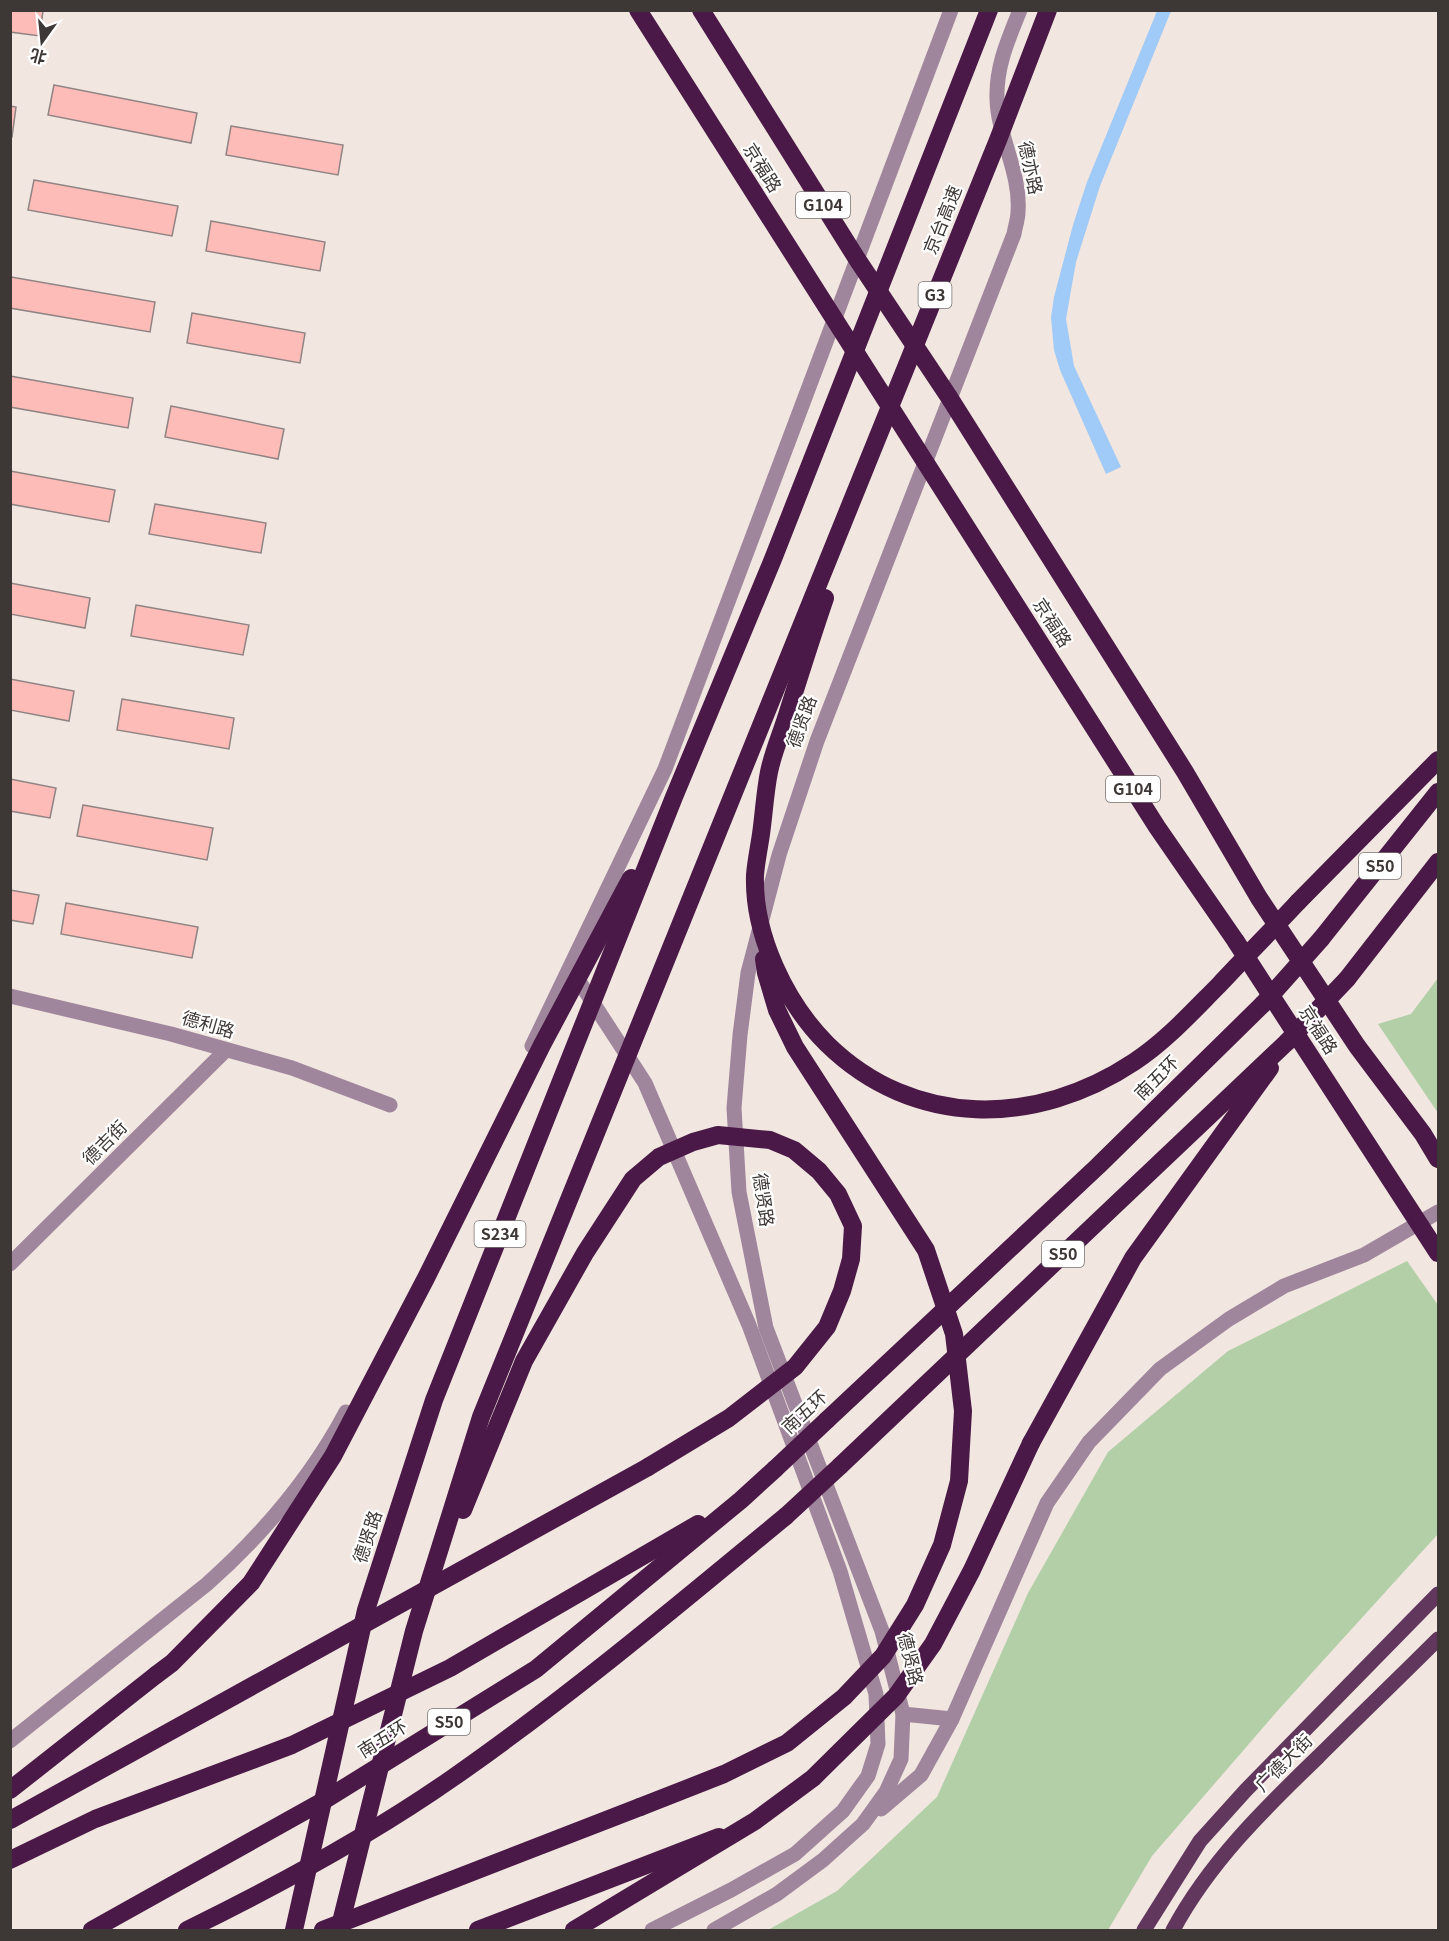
<svg xmlns="http://www.w3.org/2000/svg" width="1449" height="1941" viewBox="0 0 1449 1941" font-family="Georgia,'Noto Sans SC',serif">
	<style>
		.green { fill: #b3cfa8 }
		.water { fill: #a0caf7 }
		.building { fill: #febcb9; stroke: #8f8483; stroke-width: 1.5 }
		.lines { fill: none; stroke-linecap: round; stroke-linejoin: round }
		.minor { stroke: #a0869c; stroke-width: 15 }
		.major { stroke: #61375d; stroke-width: 15 }
		.highway { stroke: #4a1947; stroke-width: 18 }
		.highway-bridge { stroke: #4a1947; stroke-width: 18 }
		.labels { text-anchor: middle; stroke-width: 4.5; stroke-linejoin: round; paint-order: stroke }
		.shield { fill: #fff; stroke: #777472; stroke-width: 1.5 }
		.shield-label { font-size: 16px; font-weight: bold; fill: #3d3836 }
		.street-label { font-size: 18px; fill: #3d3836; stroke: #fff }
	</style>
	<rect width="100%" height="100%" fill="#f1e6e0"/>
	<g class="green">
		<polygon points="1438,978 1438,1113 1378,1024 1411,1014"/>
		<polygon points="1407,1261 1438,1305 1438,1534 1280,1708 1152,1856 1108,1930 768,1930 837,1891 937,1797 1028,1593 1108,1452 1228,1351"/>
	</g>
	<polygon class="water" points="1157,11 1171,11 1100,186 1076,262 1066,319 1074,366 1121,467 1106,474 1060,370 1054,350 1051,317 1054,297 1073,225 1087,182"/>
	<g class="building">
		<polygon points="10,10 43,10 40,36 10,32"/>
		<polygon points="54,85 197,113 191,143 48,115"/>
		<polygon points="10,106 16,107 12,137 10,137"/>
		<polygon points="231,126 343,145 338,175 226,155"/>
		<polygon points="34,180 178,206 172,236 28,210"/>
		<polygon points="211,221 325,242 320,271 206,251"/>
		<polygon points="11,277 155,302 150,332 10,308"/>
		<polygon points="192,313 305,333 300,363 187,343"/>
		<polygon points="10,376 133,398 128,428 10,407"/>
		<polygon points="171,406 284,429 278,459 165,437"/>
		<polygon points="10,471 115,490 109,522 10,504"/>
		<polygon points="155,504 266,523 261,553 149,534"/>
		<polygon points="10,583 90,598 85,628 10,614"/>
		<polygon points="136,605 249,625 243,655 131,636"/>
		<polygon points="10,679 74,691 69,721 10,710"/>
		<polygon points="122,699 234,718 229,749 117,730"/>
		<polygon points="10,779 56,788 50,818 10,811"/>
		<polygon points="83,805 213,828 207,860 77,836"/>
		<polygon points="10,890 39,895 33,924 10,920"/>
		<polygon points="66,903 198,927 192,958 61,934"/>
	</g>
	<g class="lines">
		<g class="minor">
			<polyline points="573,972 645,1083 749,1325 840,1571 876,1694 878,1744 868,1776 843,1811 795,1854 731,1890 652,1930"/>
			<polyline points="10,996 171,1034 292,1068 390,1105"/>
			<polyline points="532,1046 665,769 951,10"/>
			<polyline points="10,1264 226,1050"/>
			<polyline points="903,1714 952,1719"/>
			<path d="M10,1741L207,1584C262,1535 311,1478 346,1412"/>
			<polyline points="881,1809 921,1775 952,1719 1047,1503 1089,1442 1160,1369 1229,1319 1284,1286 1364,1255 1438,1212"/>
			<path d="M714,1930L777,1894L823,1860L863,1824L886,1792L901,1759L903,1714L882,1631L766,1328L739,1192L734,1108L740,1035L748,973L779,855L817,741L1014,234C1015,227 1018,219 1018,212C1021,173 998,137 997,99C996,66 1008,40 1020,10"/>
		</g>
		<g class="major">
			<polyline points="1144,1930 1200,1841 1246,1790 1438,1594"/>
			<path d="M1173,1930C1209,1863 1263,1810 1317,1758C1357,1718 1398,1679 1438,1639"/>
		</g>
		<g class="highway">
			<polyline points="638,10 1157,827 1235,940 1438,1253"/>
			<polyline points="701,10 857,259 949,397 1185,772 1259,898 1357,1046 1423,1134 1438,1159"/>
			<polyline points="1298,902 1438,760"/>
			<polyline points="1321,939 1438,792"/>
			<polyline points="1347,979 1438,862"/>
			<polyline points="827,1420 1098,1166 1263,1004"/>
			<polyline points="1031,1443 1133,1258 1270,1068"/>
			<polyline points="840,1466 1287,1042"/>
			<polyline points="10,1790 156,1675"/>
			<polyline points="10,1820 648,1467"/>
			<polyline points="10,1860 95,1819 292,1745 450,1668 698,1524"/>
			<polyline points="92,1930 323,1801 536,1669 741,1500 775,1469"/>
			<path d="M187,1930C279,1885 370,1836 454,1777C570,1696 678,1605 786,1516"/>
			<polyline points="323,1930 640,1807"/>
			<polyline points="478,1930 719,1837"/>
		</g>
		<g class="highway-bridge">
			<path d="M825,598C812,636 800,674 788,712C782,732 773,752 769,772C765,792 764,813 761,834C759,848 756,862 755,875C753,935 786,1003 827,1044C914,1129 1036,1127 1134,1062C1166,1041 1192,1012 1219,985C1245,957 1272,930 1298,902"/>
			<polyline points="1263,1004 1321,939"/>
			<polyline points="1287,1042 1347,979"/>
			<polyline points="775,1469 827,1420"/>
			<polyline points="463,1510 524,1361 585,1253 633,1179 659,1157 693,1142 718,1135 770,1140 794,1150 819,1171 838,1194 853,1226 851,1259 842,1291 827,1327 795,1367 729,1418 648,1467"/>
			<polyline points="786,1516 840,1466"/>
			<polyline points="156,1675 172,1663 251,1583 333,1456 426,1278 542,1045 631,878"/>
			<polyline points="640,1807 724,1774 787,1743 844,1697 883,1656 915,1605 942,1545 959,1481 963,1411 954,1334 926,1250 795,1047 777,1010 766,973 764,959"/>
			<polyline points="294,1930 366,1610 434,1400 674,797 773,559 989,10"/>
			<polyline points="339,1930 414,1631 481,1417 998,140 1048,10"/>
			<polyline points="574,1930 755,1821 813,1778 896,1696 933,1644 972,1570 1031,1443"/>
		</g>
	</g>
	<g class="labels">
		<g class="shield">
			<rect x="796" y="192" width="54" height="26" rx="4.5"/>
			<rect x="918.5" y="282" width="33" height="26" rx="4.5"/>
			<rect x="1106" y="776" width="54" height="26" rx="4.5"/>
			<rect x="1359" y="853" width="42" height="26" rx="4.5"/>
			<rect x="474.5" y="1221" width="51" height="26" rx="4.5"/>
			<rect x="1042" y="1241" width="42" height="26" rx="4.5"/>
			<rect x="428" y="1709" width="42" height="26" rx="4.5"/>
		</g>
		<g class="shield-label">
			<text x="823" y="211">G104</text>
			<text x="935" y="301">G3</text>
			<text x="1133" y="795">G104</text>
			<text x="1380" y="872">S50</text>
			<text x="500" y="1240">S234</text>
			<text x="1063" y="1260">S50</text>
			<text x="449" y="1728">S50</text>
		</g>
		<g class="street-label">
			<text transform="translate(762 168) rotate(58)" y="6">京福路</text>
			<text transform="translate(1030 168) rotate(78)" y="6">德亦路</text>
			<text transform="translate(943 220) rotate(-68)" y="6">京台高速</text>
			<text transform="translate(1052 623) rotate(57)" y="6">京福路</text>
			<text transform="translate(802 722) rotate(-70)" y="6">德贤路</text>
			<text transform="translate(208 1025) rotate(16)" y="6">德利路</text>
			<text transform="translate(1318 1030) rotate(57)" y="6">京福路</text>
			<text transform="translate(1157 1078) rotate(-45)" y="6">南五环</text>
			<text transform="translate(105 1143) rotate(-45)" y="6">德吉街</text>
			<text transform="translate(763 1200) rotate(82)" y="6">德贤路</text>
			<text transform="translate(805 1412) rotate(-43)" y="6">南五环</text>
			<text transform="translate(368 1537) rotate(-72)" y="6">德贤路</text>
			<text transform="translate(910 1659) rotate(76)" y="6">德贤路</text>
			<text transform="translate(383 1739) rotate(-32)" y="6">南五环</text>
			<text transform="translate(1284 1763) rotate(-45)" y="6">广德大街</text>
		</g>
	</g>
	<rect width="1449" height="1941" fill="none" stroke="#3d3836" stroke-width="24"/>
	<g transform="translate(42 42) rotate(195)" stroke="#ffffff" stroke-width="4.5" paint-order="stroke">
	<path d="M0-4.5L10 22L0 15L-10 22Z" fill="#3d3836"/>
	<text y="-9" font-size="16" font-weight="bold" text-anchor="middle" fill="#3d3836">北</text>
	</g>
</svg>
